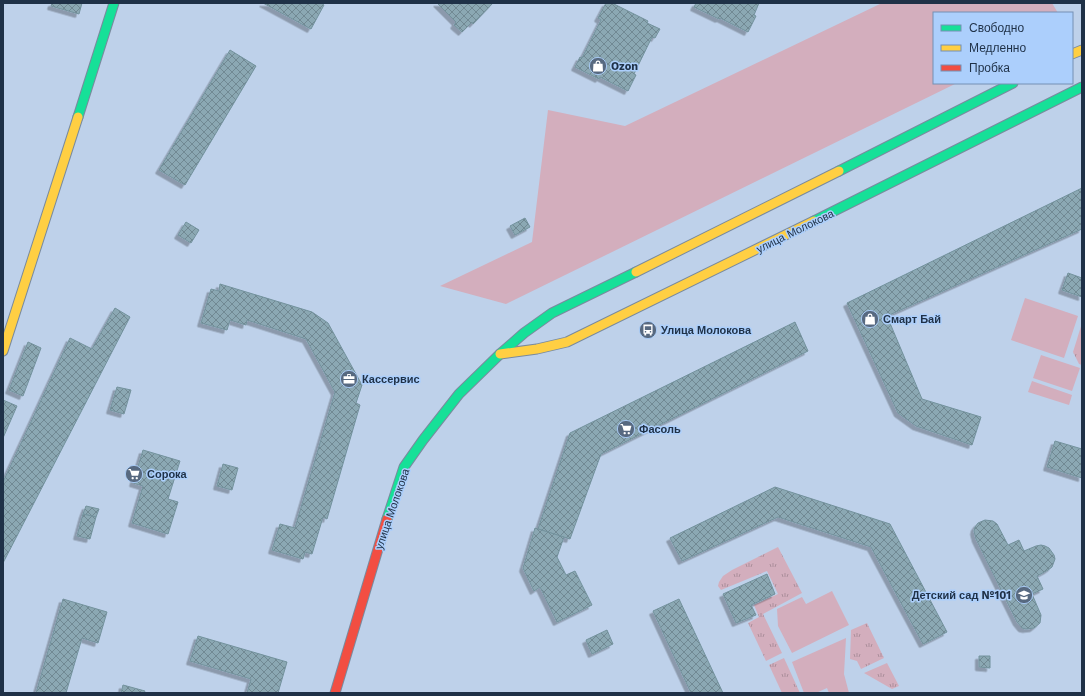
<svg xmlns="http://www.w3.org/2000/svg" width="1085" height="696" viewBox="0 0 1085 696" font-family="'Work Sans',sans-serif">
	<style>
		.grass { fill: url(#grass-tufts) }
		.green { fill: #d3aebd }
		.building { fill: url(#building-cross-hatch); stroke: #73929d; filter: url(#shadow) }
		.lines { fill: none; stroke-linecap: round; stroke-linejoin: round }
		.fast-casing { stroke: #798a9e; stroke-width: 11 }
		.slow-casing { stroke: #798a9e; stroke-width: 11 }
		.jam-casing { stroke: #798a9e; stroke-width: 11 }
		.fast { stroke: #16e098; stroke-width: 9 }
		.slow { stroke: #ffcf43; stroke-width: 9 }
		.jam { stroke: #f24e42; stroke-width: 9 }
		.labels { text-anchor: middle; stroke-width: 3; stroke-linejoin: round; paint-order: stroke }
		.poi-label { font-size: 11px; font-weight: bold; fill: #1f3147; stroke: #accffc; text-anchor: start }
		.street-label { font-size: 11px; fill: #1f3147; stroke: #accffc }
	</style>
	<defs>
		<pattern id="grass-tufts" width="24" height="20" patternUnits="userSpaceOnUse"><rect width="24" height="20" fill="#d3aebd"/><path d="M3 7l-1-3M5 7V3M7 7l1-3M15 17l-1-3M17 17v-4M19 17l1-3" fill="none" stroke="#ab8e9b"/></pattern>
		<pattern id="building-cross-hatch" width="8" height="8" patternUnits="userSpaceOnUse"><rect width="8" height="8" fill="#8ba8b3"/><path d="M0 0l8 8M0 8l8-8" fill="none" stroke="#718993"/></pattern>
		<filter id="shadow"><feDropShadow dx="-3.5" dy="3.5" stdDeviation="0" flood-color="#0004"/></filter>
	</defs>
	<rect width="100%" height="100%" fill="#bed1ea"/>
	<g class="grass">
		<polygon points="1082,323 1082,365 1079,364 1073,352"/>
		<polygon points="778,547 802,593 763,614 782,653 766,661 748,623 759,617 754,605 778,594 767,571 721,590 718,586 719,582 723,576 732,570"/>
		<polygon points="867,623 884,658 861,669 857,661 850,659 851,630"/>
		<polygon points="784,658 800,693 782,693 769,665"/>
		<polygon points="887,663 899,686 892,689 864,673"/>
	</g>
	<g class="green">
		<polygon points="882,3 1052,3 1058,13 934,13 934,83 957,83 506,304 440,286 532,242 548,110 625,126"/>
		<polygon points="1025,298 1078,316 1064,358 1011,340"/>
		<polygon points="1041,355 1080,368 1072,391 1033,378"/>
		<polygon points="1032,381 1072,395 1069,405 1028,392"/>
		<polygon points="832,591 849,625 792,653 778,626 777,609 802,597 806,604"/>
		<polygon points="846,638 844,674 849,693 829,693 827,688 816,693 804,693 792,662"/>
	</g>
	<g class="building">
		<polygon points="52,3 82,3 79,14 51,6"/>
		<polygon points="263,3 321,3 324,5 311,29"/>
		<polygon points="437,3 493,3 473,24 472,22 462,32 454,25 456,22"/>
		<polygon points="606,3 612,3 648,21 647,23 660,29 655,38 652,37 634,74 636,75 628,91 600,77 599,79 575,67 580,57 582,58 601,20 598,18"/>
		<polygon points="696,3 759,3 754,15 756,16 748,32 720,18 719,19 694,7"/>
		<polygon points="230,50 256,66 185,185 159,170"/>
		<polygon points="1082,188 1082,229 887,316 922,399 981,417 972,445 916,426 898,413 847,303"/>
		<polygon points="525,218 530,227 515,235 510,226"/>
		<polygon points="186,222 199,230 191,243 178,235"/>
		<polygon points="1068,273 1082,278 1082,297 1062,290"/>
		<polygon points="220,284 312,312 328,323 362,385 356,403 360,405 327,519 323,517 312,554 305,552 303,559 272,550 280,524 295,528 335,392 306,339 247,320 246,325 230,320 227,330 201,323 211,289 219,291"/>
		<polygon points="115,308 130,317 3,563 3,482 70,338 92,349"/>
		<polygon points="795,322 808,351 601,454 570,539 538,529 570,433"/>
		<polygon points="28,342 41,348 23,396 9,390"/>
		<polygon points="117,387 131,390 124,414 110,410"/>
		<polygon points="3,400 17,406 3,438"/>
		<polygon points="1055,441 1082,449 1082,478 1047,467"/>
		<polygon points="143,450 180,461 168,499 178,502 168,534 132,523 143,486 133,483"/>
		<polygon points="223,464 238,468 232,490 217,486"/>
		<polygon points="775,487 890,524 947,632 923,644 871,547 778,517 682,561 670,538"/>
		<polygon points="86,506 99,509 96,517 83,514"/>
		<polygon points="83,514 96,517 90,539 77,536"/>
		<polygon points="985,520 993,521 997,524 1008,545 1019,540 1024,551 1036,546 1041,545 1045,546 1049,548 1054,555 1055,559 1052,567 1048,570 1037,576 1043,589 1032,594 1041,615 1040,623 1034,628 1026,629 1022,628 1017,622 976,539 974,531 975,527 978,523"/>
		<polygon points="535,528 564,537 557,557 566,575 575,571 592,605 557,622 540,587 534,591 523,568"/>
		<polygon points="767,574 775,594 751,605 756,615 736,623 723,594"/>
		<polygon points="63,599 107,612 98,643 82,638 66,693 36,693"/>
		<polygon points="679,599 723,693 691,693 653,611"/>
		<polygon points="607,630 613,644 592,654 586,640"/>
		<polygon points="198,636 287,662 278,693 247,693 251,679 190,661"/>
		<polygon points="979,656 990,656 990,668 979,667"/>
		<polygon points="123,685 145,691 144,693 121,693"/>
	</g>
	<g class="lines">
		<defs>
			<g id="fast">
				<polyline points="78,117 114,3"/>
				<polyline points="839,171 1013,83"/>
				<polyline points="814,221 1082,87"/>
				<polyline points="387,519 404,467 423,440 459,394 500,354 524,333 552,313 636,272"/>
			</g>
			<g id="slow">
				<polyline points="1072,54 1082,50"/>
				<polyline points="636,272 839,171"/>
				<polyline points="3,351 78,117"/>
				<polyline points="500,354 537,349 567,342 814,221"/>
			</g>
			<polyline id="jam" points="335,693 387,519"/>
		</defs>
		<use href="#fast" class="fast-casing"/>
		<use href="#slow" class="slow-casing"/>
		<use href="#jam" class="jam-casing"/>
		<use href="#fast" class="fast"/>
		<use href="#slow" class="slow"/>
		<use href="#jam" class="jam"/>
	</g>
	<defs>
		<symbol id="shop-disc" viewBox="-11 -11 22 22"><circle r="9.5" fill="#576980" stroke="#accffc"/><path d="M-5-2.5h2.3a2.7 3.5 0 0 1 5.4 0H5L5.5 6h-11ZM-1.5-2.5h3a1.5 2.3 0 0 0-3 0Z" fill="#fff"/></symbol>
		<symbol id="bus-disc" viewBox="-11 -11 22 22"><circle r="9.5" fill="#576980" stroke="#accffc"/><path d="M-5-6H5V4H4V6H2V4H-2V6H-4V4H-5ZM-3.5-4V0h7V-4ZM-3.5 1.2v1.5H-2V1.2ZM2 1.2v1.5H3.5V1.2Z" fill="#fff"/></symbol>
		<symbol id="office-disc" viewBox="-11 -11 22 22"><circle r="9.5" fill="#576980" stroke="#accffc"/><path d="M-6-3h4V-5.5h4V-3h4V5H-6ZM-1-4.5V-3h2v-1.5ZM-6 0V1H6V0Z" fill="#fff"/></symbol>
		<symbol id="supermarket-disc" viewBox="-11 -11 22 22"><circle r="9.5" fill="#576980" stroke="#accffc"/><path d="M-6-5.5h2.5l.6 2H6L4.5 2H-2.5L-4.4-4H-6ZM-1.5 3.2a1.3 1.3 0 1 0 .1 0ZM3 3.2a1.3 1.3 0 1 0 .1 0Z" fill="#fff"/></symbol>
		<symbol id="school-disc" viewBox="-11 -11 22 22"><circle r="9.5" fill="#576980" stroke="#accffc"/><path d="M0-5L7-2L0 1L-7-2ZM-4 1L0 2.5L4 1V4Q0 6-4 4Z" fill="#fff"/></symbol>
	</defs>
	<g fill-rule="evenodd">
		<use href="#shop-disc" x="588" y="56" width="20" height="20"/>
		<use href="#shop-disc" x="860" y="309" width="20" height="20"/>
		<use href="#bus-disc" x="638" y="320" width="20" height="20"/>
		<use href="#office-disc" x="339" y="369" width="20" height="20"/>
		<use href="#supermarket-disc" x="616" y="419" width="20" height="20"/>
		<use href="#supermarket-disc" x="124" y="464" width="20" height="20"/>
		<use href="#school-disc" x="1014" y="585" width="20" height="20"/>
	</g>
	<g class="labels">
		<g class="poi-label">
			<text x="611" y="70">Ozon</text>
			<text x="883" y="323">Смарт Бай</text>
			<text x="661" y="334">Улица Молокова</text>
			<text x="362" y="383">Кассервис</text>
			<text x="639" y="433">Фасоль</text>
			<text x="147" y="478">Сорока</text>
			<text x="1011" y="599" text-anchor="end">Детский сад №101</text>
		</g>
		<g class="street-label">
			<text transform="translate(795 231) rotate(-26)" y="4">улица Молокова</text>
			<text transform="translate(392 509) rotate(-71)" y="4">улица Молокова</text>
		</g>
	</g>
	<rect width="1085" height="696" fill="none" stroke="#1f3147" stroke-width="8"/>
	<rect x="933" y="12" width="140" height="72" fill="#accffc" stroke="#7490b4"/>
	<rect x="941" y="25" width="20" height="6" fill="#16e098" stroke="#7490b4"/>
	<text x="969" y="32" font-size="12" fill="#1f3147">Свободно</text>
	<rect x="941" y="45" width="20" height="6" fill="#ffcf43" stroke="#7490b4"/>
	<text x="969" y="52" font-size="12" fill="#1f3147">Медленно</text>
	<rect x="941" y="65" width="20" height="6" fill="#f24e42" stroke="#7490b4"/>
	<text x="969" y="72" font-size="12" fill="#1f3147">Пробка</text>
</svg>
